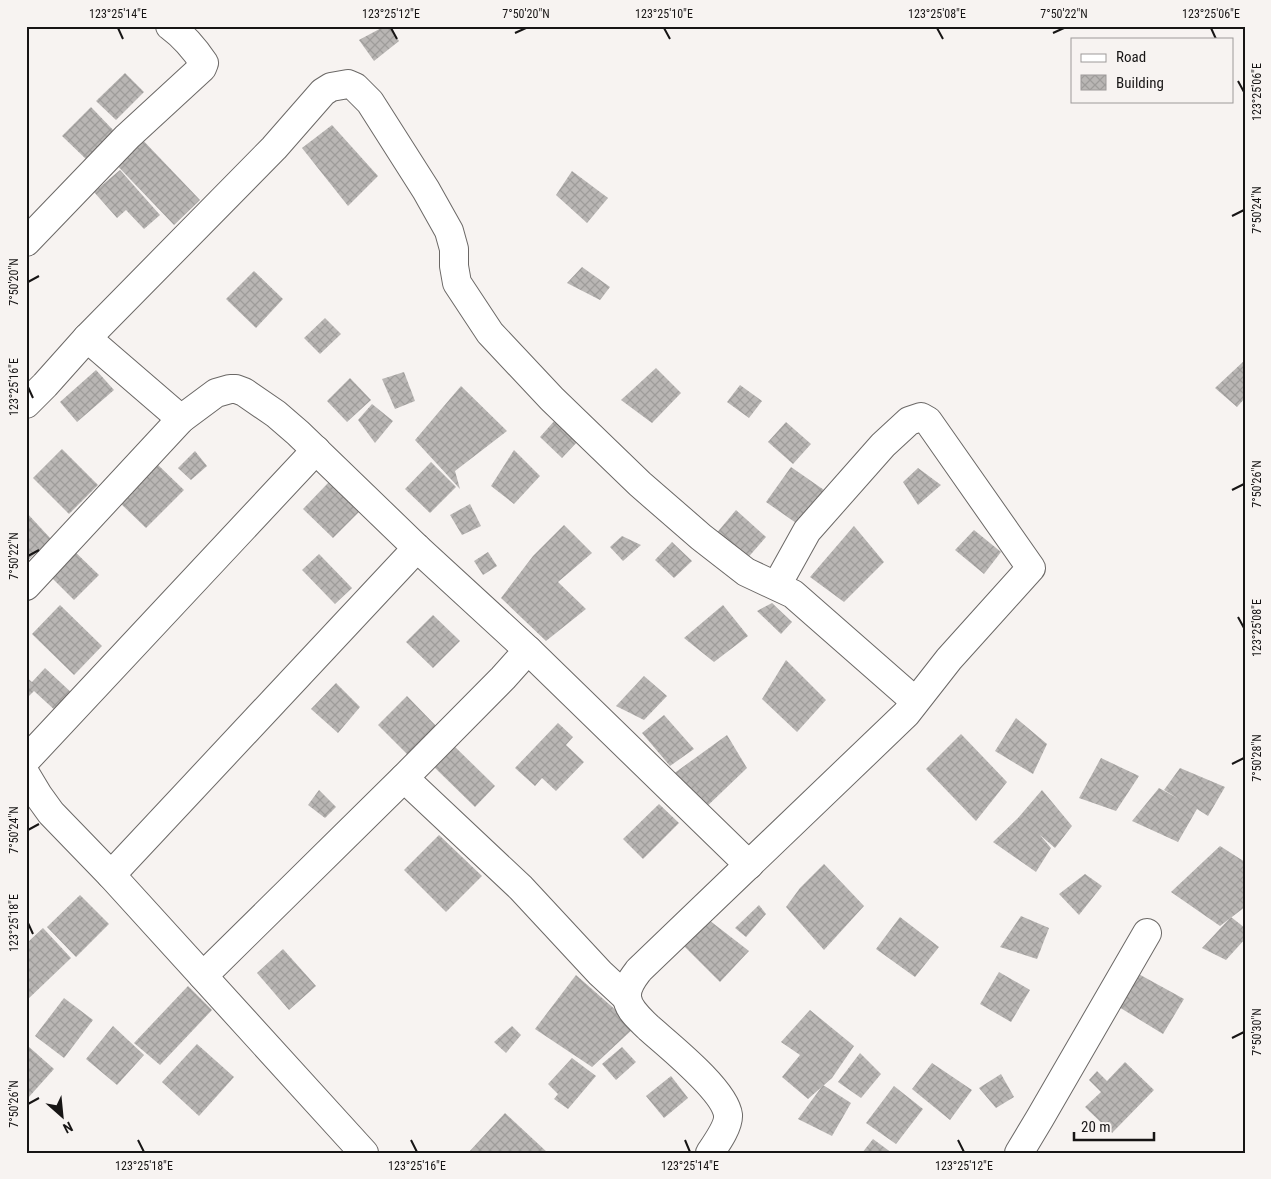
<svg xmlns="http://www.w3.org/2000/svg" width="1271" height="1179" viewBox="0 0 1271 1179" font-family="'Roboto Condensed',sans-serif">
	<style>
		.building { fill: url(#building-cross-hatch) }
		.lines { fill: none; stroke-linecap: round; stroke-linejoin: round }
		.minor-casing { stroke: #6b6866; stroke-width: 30 }
		.minor { stroke: #fff; stroke-width: 28 }
		.ticks { fill: none; stroke: #171515; stroke-width: 2 }
		.neatline { fill: none; stroke: #171515; stroke-width: 2 }
		.ticks-label { font-size: 12px; text-anchor: middle; fill: #171515 }
	</style>
	<defs>
		<pattern id="building-cross-hatch" width="8" height="8" patternUnits="userSpaceOnUse" patternTransform="scale(1.25)"><rect width="8" height="8" fill="#b9b6b4"/><path d="M0 0l8 8M0 8l8-8" fill="none" stroke="#9e9c9a"/></pattern>
	</defs>
	<rect width="100%" height="100%" fill="#f7f3f1"/>
	<g class="building">
		<polygon points="385,26 389,26 399,41 374,61 359,40"/>
		<polygon points="125,73 144,92 116,120 96,101"/>
		<polygon points="91,107 116,133 88,161 62,136"/>
		<polygon points="332,125 378,176 348,206 302,148"/>
		<polygon points="137,134 200,200 174,225 111,159"/>
		<polygon points="120,170 160,215 144,229 126,210 117,218 94,192"/>
		<polygon points="572,171 608,198 587,223 556,195"/>
		<polygon points="582,267 610,287 600,300 567,283"/>
		<polygon points="254,271 283,299 256,328 226,299"/>
		<polygon points="325,318 341,334 320,354 304,338"/>
		<polygon points="1245,360 1245,398 1237,407 1215,388"/>
		<polygon points="656,368 681,393 652,423 621,400"/>
		<polygon points="96,370 114,390 77,422 60,402"/>
		<polygon points="404,372 415,401 395,409 382,379"/>
		<polygon points="350,378 371,400 347,422 327,401"/>
		<polygon points="740,385 762,401 749,418 727,402"/>
		<polygon points="461,386 507,431 455,471 460,489 415,440"/>
		<polygon points="372,404 393,421 375,443 358,420"/>
		<polygon points="556,419 579,440 562,458 540,437"/>
		<polygon points="786,422 811,444 793,464 768,442"/>
		<polygon points="62,449 98,485 69,514 33,478"/>
		<polygon points="514,450 540,476 514,504 491,486"/>
		<polygon points="195,451 207,466 191,480 178,468"/>
		<polygon points="155,462 184,490 146,528 117,500"/>
		<polygon points="431,462 456,487 430,513 405,489"/>
		<polygon points="791,467 824,490 799,525 766,502"/>
		<polygon points="918,468 941,485 918,505 903,482"/>
		<polygon points="330,481 360,511 333,538 303,509"/>
		<polygon points="470,504 481,526 462,535 450,515"/>
		<polygon points="736,510 766,537 745,561 715,535"/>
		<polygon points="26,512 51,539 26,562"/>
		<polygon points="564,525 592,553 558,582 586,609 546,641 501,598 533,556"/>
		<polygon points="854,526 884,562 844,602 810,577"/>
		<polygon points="974,530 1001,552 984,574 955,550"/>
		<polygon points="622,536 641,545 623,561 610,547"/>
		<polygon points="672,542 692,561 674,578 655,560"/>
		<polygon points="70,547 99,575 74,600 45,571"/>
		<polygon points="488,552 497,566 483,575 474,561"/>
		<polygon points="319,554 352,588 335,604 302,570"/>
		<polygon points="772,603 792,622 781,634 757,611"/>
		<polygon points="60,605 102,646 74,675 32,634"/>
		<polygon points="723,605 748,636 714,662 684,638"/>
		<polygon points="433,615 460,641 433,668 406,642"/>
		<polygon points="786,660 826,700 797,732 762,699"/>
		<polygon points="45,668 74,695 58,713 34,691 26,699 26,677 32,682"/>
		<polygon points="644,676 667,696 644,720 616,706"/>
		<polygon points="336,683 360,707 338,733 311,709"/>
		<polygon points="407,696 440,730 412,759 378,725"/>
		<polygon points="664,715 694,749 670,766 642,733"/>
		<polygon points="1016,718 1047,744 1033,774 995,751"/>
		<polygon points="558,723 573,737 566,745 584,762 556,791 542,778 535,786 515,768"/>
		<polygon points="961,734 1007,782 976,821 926,769"/>
		<polygon points="727,735 747,768 701,812 669,777"/>
		<polygon points="451,743 495,786 475,807 431,764"/>
		<polygon points="1101,758 1139,776 1116,811 1079,798"/>
		<polygon points="1180,768 1225,787 1208,816 1197,809 1178,842 1132,821 1159,788 1179,799 1164,790"/>
		<polygon points="319,790 336,807 325,818 308,805"/>
		<polygon points="1042,790 1072,826 1055,848 1040,835 1051,848 1036,872 993,842 1018,818"/>
		<polygon points="659,804 679,823 643,859 623,839"/>
		<polygon points="439,835 482,876 446,912 404,870"/>
		<polygon points="1220,846 1245,862 1245,907 1220,926 1171,892"/>
		<polygon points="824,864 864,906 824,950 786,907 800,888"/>
		<polygon points="1085,874 1102,886 1079,915 1059,894"/>
		<polygon points="80,895 109,924 76,957 47,927"/>
		<polygon points="759,905 766,914 746,937 735,928"/>
		<polygon points="1021,916 1049,928 1037,959 1000,947"/>
		<polygon points="705,917 749,951 720,982 680,942"/>
		<polygon points="900,917 939,947 915,977 876,949"/>
		<polygon points="1231,917 1245,928 1245,939 1226,960 1202,948"/>
		<polygon points="43,928 71,958 26,1001 26,944"/>
		<polygon points="283,949 316,986 289,1010 257,973"/>
		<polygon points="999,972 1030,990 1011,1022 980,1004"/>
		<polygon points="1135,972 1184,999 1163,1034 1114,1004"/>
		<polygon points="576,975 635,1027 592,1067 535,1029"/>
		<polygon points="188,986 212,1010 160,1065 134,1043"/>
		<polygon points="64,998 93,1020 64,1058 35,1036"/>
		<polygon points="810,1010 854,1046 832,1078 808,1099 782,1077 800,1055 781,1042"/>
		<polygon points="113,1026 144,1055 117,1085 86,1059"/>
		<polygon points="512,1026 521,1035 506,1053 494,1042"/>
		<polygon points="197,1044 234,1077 199,1116 162,1082"/>
		<polygon points="28,1046 54,1069 28,1098 26,1096 26,1048"/>
		<polygon points="622,1047 636,1062 616,1080 602,1064"/>
		<polygon points="860,1053 881,1074 861,1098 838,1082"/>
		<polygon points="572,1058 596,1076 568,1109 554,1099 558,1094 548,1084"/>
		<polygon points="1125,1062 1154,1090 1112,1133 1085,1107 1101,1092 1089,1080 1097,1071 1107,1081"/>
		<polygon points="932,1063 972,1090 950,1120 912,1089"/>
		<polygon points="1001,1074 1014,1097 996,1108 979,1088"/>
		<polygon points="671,1076 688,1098 664,1118 646,1096"/>
		<polygon points="823,1085 851,1103 832,1136 798,1119"/>
		<polygon points="894,1086 923,1109 896,1144 866,1123"/>
		<polygon points="505,1113 548,1153 468,1153"/>
		<polygon points="873,1139 892,1153 862,1153"/>
	</g>
	<g class="lines">
		<defs>
			<g id="minor">
				<path d="M26,242L127,137L202,68L204,63C194,48 185,37 170,26"/>
				<polyline points="87,338 181,419"/>
				<polyline points="26,404 45,385 87,338 274,148 323,92 331,87 348,84 355,87 370,102 426,190 449,231 454,249 454,266 457,283 490,333 552,399 640,484 701,537 746,572 793,594 915,701"/>
				<polyline points="26,586 181,419 216,393 230,389 236,389 244,392 276,414 298,433 417,548 528,650 503,678 404,778"/>
				<polyline points="528,650 749,865"/>
				<polyline points="26,760 316,450"/>
				<polyline points="26,775 38,795 51,813 111,875 364,1153"/>
				<polyline points="111,875 417,548"/>
				<polyline points="203,976 404,778 521,888 600,973 627,998"/>
				<path d="M710,1153C716,1144 729,1126 728,1115C725,1090 668,1045 649,1028C640,1019 628,1010 627,997C626,986 633,978 639,970L906,714L949,659L1031,568L928,421L921,417L909,421L883,445L807,531L777,585"/>
				<polyline points="1019,1153 1040,1118 1147,933"/>
			</g>
		</defs>
		<use href="#minor" class="minor-casing"/>
		<use href="#minor" class="minor"/>
	</g>
	<path class="ticks" d="M118,28L123,39M391,28L397,39M664,28L670,39M937,28L943,39M1211,28L1216,39M515,33L526,28M1053,33L1064,28M1238,81L1244,92M1232,216L1244,210M28,282L39,276M28,387L33,398M1232,490L1244,484M28,556L39,550M1238,617L1244,628M1232,764L1244,758M28,830L39,824M28,923L33,934M1232,1038L1244,1032M28,1104L39,1098M138,1140L144,1152M411,1140L417,1152M685,1140L690,1152M958,1140L964,1152"/>
	<rect width="1271" height="1179" fill="none" stroke="#f7f3f1" stroke-width="55"/>
	<rect x="1071" y="38" width="162" height="65" fill="#f7f3f1" stroke="#9d9a99"/>
	<rect x="1081" y="54" width="25" height="8" fill="#ffffff" stroke="#9d9a99"/>
	<text x="1116" y="62" font-size="15" fill="#171515">Road</text>
	<rect x="1081" y="75" width="25" height="15" fill="url(#building-cross-hatch)" stroke="#9d9a99"/>
	<text x="1116" y="88" font-size="15" fill="#171515">Building</text>
	<g transform="translate(62 1116) rotate(153)" stroke="#f7f3f1" stroke-width="4" paint-order="stroke">
	<path d="M0-4L9 19L0 12L-9 19Z" fill="#171515"/>
	<text y="-8" font-size="14" font-weight="bold" text-anchor="middle" fill="#171515">N</text>
	</g>
	<path d="M1074 1132v8h80v-8" fill="none" stroke="#171515" stroke-width="2.5"/>
	<text x="1081" y="1132" font-size="15" fill="#171515" stroke="#f7f3f1" stroke-width="4" paint-order="stroke">20 m</text>
	<rect x="28" y="28" width="1216" height="1124" class="neatline"/>
	<g class="ticks-label">
		<text x="118" y="18">123°25'14"E</text>
		<text x="391" y="18">123°25'12"E</text>
		<text x="526" y="18">7°50'20"N</text>
		<text x="664" y="18">123°25'10"E</text>
		<text x="937" y="18">123°25'08"E</text>
		<text x="1064" y="18">7°50'22"N</text>
		<text x="1211" y="18">123°25'06"E</text>
		<text transform="translate(1257 92) rotate(-90)" y="4">123°25'06"E</text>
		<text transform="translate(1257 210) rotate(-90)" y="4">7°50'24"N</text>
		<text transform="translate(14 282) rotate(-90)" y="4">7°50'20"N</text>
		<text transform="translate(14 387) rotate(-90)" y="4">123°25'16"E</text>
		<text transform="translate(1257 484) rotate(-90)" y="4">7°50'26"N</text>
		<text transform="translate(14 556) rotate(-90)" y="4">7°50'22"N</text>
		<text transform="translate(1257 628) rotate(-90)" y="4">123°25'08"E</text>
		<text transform="translate(1257 758) rotate(-90)" y="4">7°50'28"N</text>
		<text transform="translate(14 830) rotate(-90)" y="4">7°50'24"N</text>
		<text transform="translate(14 923) rotate(-90)" y="4">123°25'18"E</text>
		<text transform="translate(1257 1032) rotate(-90)" y="4">7°50'30"N</text>
		<text transform="translate(14 1104) rotate(-90)" y="4">7°50'26"N</text>
		<text x="144" y="1170">123°25'18"E</text>
		<text x="417" y="1170">123°25'16"E</text>
		<text x="690" y="1170">123°25'14"E</text>
		<text x="964" y="1170">123°25'12"E</text>
	</g>
</svg>
